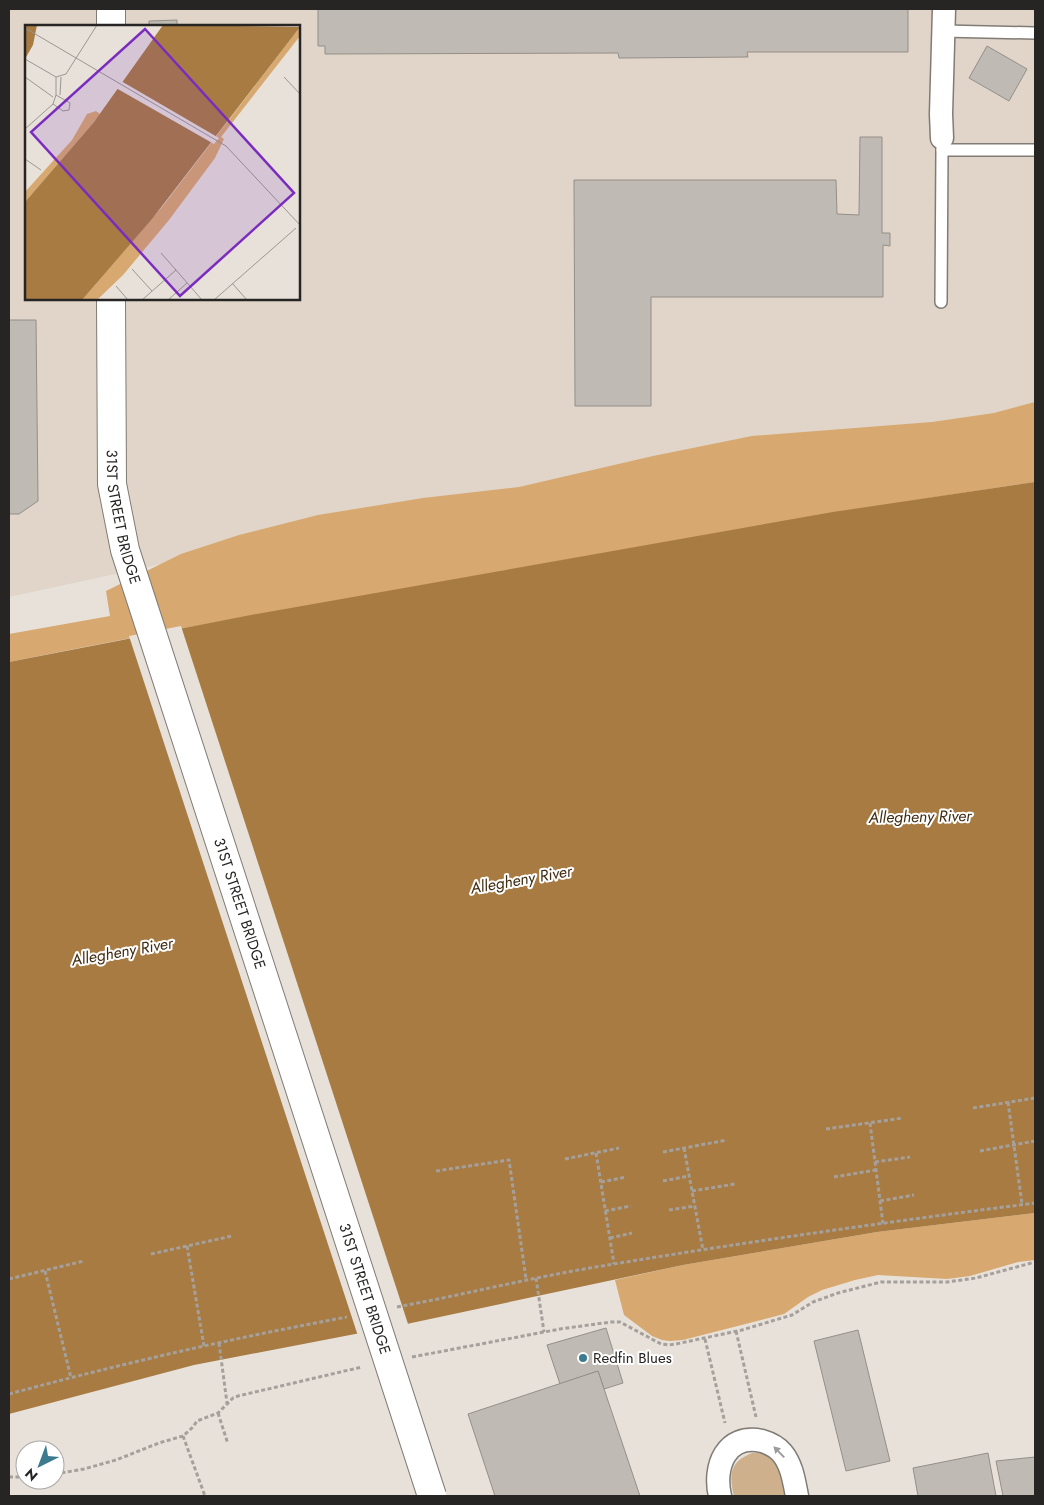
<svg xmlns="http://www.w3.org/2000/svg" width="1044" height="1505" viewBox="0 0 1044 1505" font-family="Jost,sans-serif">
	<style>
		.built { fill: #e0d5c8; fill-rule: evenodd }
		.green { fill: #ceb08d }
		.forest { fill: #d7a86f }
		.water { fill: #a77b42 }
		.pier { fill: #e7e1da }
		.building { fill: #bfbab3; stroke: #948f89 }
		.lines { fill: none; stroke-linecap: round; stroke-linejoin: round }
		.service-casing { stroke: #807b75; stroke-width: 14 }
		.minor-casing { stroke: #807b75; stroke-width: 25 }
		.secondary-casing { stroke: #807b75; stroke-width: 30 }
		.path { stroke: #a5a09b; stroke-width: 3; stroke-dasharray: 4 2.5; stroke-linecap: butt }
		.service { stroke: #fff; stroke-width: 11 }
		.minor { stroke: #fff; stroke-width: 22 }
		.secondary { stroke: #fff; stroke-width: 28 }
		.secondary-bridge-casing { stroke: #807b75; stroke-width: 30; stroke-linecap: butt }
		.secondary-bridge { stroke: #fff; stroke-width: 28 }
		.oneway { fill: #9e9d9c }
		.poi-dot { fill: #3c7b8f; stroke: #fff; stroke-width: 2 }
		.labels { text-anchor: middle; stroke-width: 4; stroke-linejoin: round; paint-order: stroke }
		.street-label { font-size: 15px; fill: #272523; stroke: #fff }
		.poi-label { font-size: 15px; fill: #272523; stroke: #fff; text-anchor: start }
		.water-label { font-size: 16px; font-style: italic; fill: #412d13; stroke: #fff }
		.inset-road { fill: none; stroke: #9a9691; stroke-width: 1 }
		.view { fill: #7b2cbf; fill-opacity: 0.15; stroke: #7b2cbf; stroke-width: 2.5 }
		.inset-edge { fill: none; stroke: #272523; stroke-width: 2.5 }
	</style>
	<rect width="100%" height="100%" fill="#e7e1da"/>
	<path class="built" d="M9,9H1035V414L512,488L9,597ZM26,26H299V299H26Z"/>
	<path class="green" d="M752,1453C779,1451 781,1476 785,1496H734C729,1475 729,1462 752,1453Z"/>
	<g class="forest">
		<path d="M1035,402V482C856,508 677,540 498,572C335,601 171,629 9,662V634L110,616L106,591L181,554L239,535L318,515L423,498L519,487L653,456L752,436L932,422L994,413Z"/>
		<polygon points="1035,1213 1035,1260 1018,1262 970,1276 947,1279 878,1275 855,1280 822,1290 808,1297 784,1314 683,1340 670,1341 662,1340 652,1336 624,1315 615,1280 683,1265 877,1232"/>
	</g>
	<polygon class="water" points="1035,482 1035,1213 877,1232 683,1265 402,1325 194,1365 9,1414 9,662 251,615 833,512"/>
	<polygon class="pier" points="181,626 409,1327 358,1336 129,636"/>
	<g class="building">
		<polygon points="318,9 908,9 908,52 747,52 748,57 619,58 618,53 325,54 325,46 318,46"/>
		<polygon points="177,20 177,26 149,26 149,21"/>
		<polygon points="987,46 1027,69 1009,101 969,78"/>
		<polygon points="860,137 882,137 882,233 890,233 890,246 883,245 883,297 651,297 651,406 575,406 574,180 836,180 837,214 859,215"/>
		<polygon points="9,320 36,320 38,501 19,514 9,514"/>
		<polygon points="606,1328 623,1383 604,1389 598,1371 560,1384 547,1345"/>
		<polygon points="858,1330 890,1461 846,1471 814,1341"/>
		<polygon points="598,1371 640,1496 495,1496 468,1414"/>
		<polygon points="988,1453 996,1496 918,1496 913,1468"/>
		<polygon points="1035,1457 1035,1496 1003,1496 996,1461"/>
	</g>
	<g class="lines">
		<defs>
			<g id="service">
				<polyline points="943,31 1035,33"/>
				<polyline points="942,142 942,150 1035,150"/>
				<polyline points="941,302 942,150"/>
			</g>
			<g id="minor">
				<polyline points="942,138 941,114 944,9"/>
				<path d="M720,1496C713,1467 726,1433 762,1441C769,1443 777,1447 782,1453C792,1465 794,1481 797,1496"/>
			</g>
			<polyline id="secondary" points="111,9 111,26"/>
		</defs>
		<use href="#service" class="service-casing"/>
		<use href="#minor" class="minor-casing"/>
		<use href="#secondary" class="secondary-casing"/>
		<g class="path">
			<polyline points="1008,1102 1022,1204"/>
			<polyline points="973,1108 1035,1098"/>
			<polyline points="870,1123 883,1224"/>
			<polyline points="826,1129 903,1118"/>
			<polyline points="684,1148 703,1250"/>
			<polyline points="980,1151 1035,1141"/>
			<polyline points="663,1152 727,1140"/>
			<polyline points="596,1153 614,1264"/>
			<polyline points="565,1159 619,1148"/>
			<polyline points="875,1162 910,1157"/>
			<polyline points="436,1171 509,1160 526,1279"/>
			<polyline points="834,1177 876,1170"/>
			<polyline points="663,1181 689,1176"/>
			<polyline points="601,1182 626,1177"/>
			<polyline points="692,1191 735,1184"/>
			<polyline points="880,1201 914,1195"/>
			<polyline points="669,1210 695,1206"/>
			<polyline points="605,1211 631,1206"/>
			<polyline points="610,1238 632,1233"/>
			<polyline points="187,1246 204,1346"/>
			<polyline points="151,1254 232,1236"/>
			<polyline points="45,1271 71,1378"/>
			<polyline points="536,1278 544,1332"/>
			<polyline points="9,1279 84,1261"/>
			<path d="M397,1307C462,1295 525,1279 590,1268C738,1243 887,1222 1035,1203"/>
			<polyline points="736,1331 756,1417"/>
			<polyline points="705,1339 725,1423"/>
			<polyline points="219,1343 227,1403"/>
			<polyline points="412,1357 560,1329 611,1322 620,1322 661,1344 669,1345 676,1344 742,1330 792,1315 813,1302 838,1293 881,1282 947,1282 976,1278 1035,1262"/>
			<path d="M9,1394C120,1364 233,1338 347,1317"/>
			<polyline points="218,1413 228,1444"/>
			<polyline points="183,1436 205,1496"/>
			<polyline points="55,1474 84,1469 116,1460 159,1443 183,1436 193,1427 197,1421 218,1413 233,1398 238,1396 362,1367"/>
			<polyline points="9,1477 25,1477"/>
		</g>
		<use href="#service" class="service"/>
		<use href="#minor" class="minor"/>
		<use href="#secondary" class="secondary"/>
		<defs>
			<g id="secondary-bridge">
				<path id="s1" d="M111,299L112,484L125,550L432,1496"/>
			</g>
		</defs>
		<use href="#secondary-bridge" class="secondary-bridge-casing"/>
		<use href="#secondary-bridge" class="secondary-bridge"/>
	</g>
	<defs><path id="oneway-solid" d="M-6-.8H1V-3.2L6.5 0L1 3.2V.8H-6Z" transform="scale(1.25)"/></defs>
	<use class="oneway" href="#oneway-solid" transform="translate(779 1452) rotate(-134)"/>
	<circle class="poi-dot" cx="583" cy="1358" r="5"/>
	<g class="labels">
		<g class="street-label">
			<text dy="5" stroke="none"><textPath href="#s1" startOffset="219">31ST STREET BRIDGE</textPath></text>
			<text dy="5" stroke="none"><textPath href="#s1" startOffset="624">31ST STREET BRIDGE</textPath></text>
			<text dy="5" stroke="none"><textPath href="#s1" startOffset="1029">31ST STREET BRIDGE</textPath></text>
		</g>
		<g class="poi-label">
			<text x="593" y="1363">Redfin Blues</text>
		</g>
		<g class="water-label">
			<text transform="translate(920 816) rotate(-1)" y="6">Allegheny River</text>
			<text transform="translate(521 879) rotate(-10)" y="6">Allegheny River</text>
			<text transform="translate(122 951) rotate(-10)" y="6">Allegheny River</text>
		</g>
	</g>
	<g transform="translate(25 25)">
		<rect width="275" height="275" fill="#e7e1da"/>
		<path d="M275,2V11L196,112L199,114L190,133L144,195L98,250L72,275H57L137,182ZM71,86L75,89L69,97L0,177V167L47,115L62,89Z" fill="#d7a86f"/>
		<path d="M0,0H12L8,20L0,34ZM138,0L275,2L127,194L57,275H0V177L69,97Z" fill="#a77b42"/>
		<path d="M96,56L194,113L189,119L91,63Z" fill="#e7e1da"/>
		<path class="inset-road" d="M0,3L201,121L275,200M0,34L31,52M0,52L28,72M31,52L41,49L72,0M259,52L275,69M31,70L45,78L44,85L38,86L28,79ZM31,70V52M35,70L36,52M0,104L28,79M0,134L16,145M136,228L151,245M107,244L127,266M207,258L222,275M91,261L103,275M117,275L151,245L177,275M143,275L162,258M189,275L271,203"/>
		<path class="view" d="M120,4L269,168L155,271L6,107Z"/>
		<rect width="275" height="275" class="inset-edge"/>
	</g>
	<rect width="1044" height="1505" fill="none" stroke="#272523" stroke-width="20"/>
	<g transform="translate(40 1465) rotate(222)"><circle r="24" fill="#ffffff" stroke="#a9a8a7"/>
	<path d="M0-4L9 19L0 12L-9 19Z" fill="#3c7b8f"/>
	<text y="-8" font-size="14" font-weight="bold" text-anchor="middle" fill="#272523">N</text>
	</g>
</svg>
